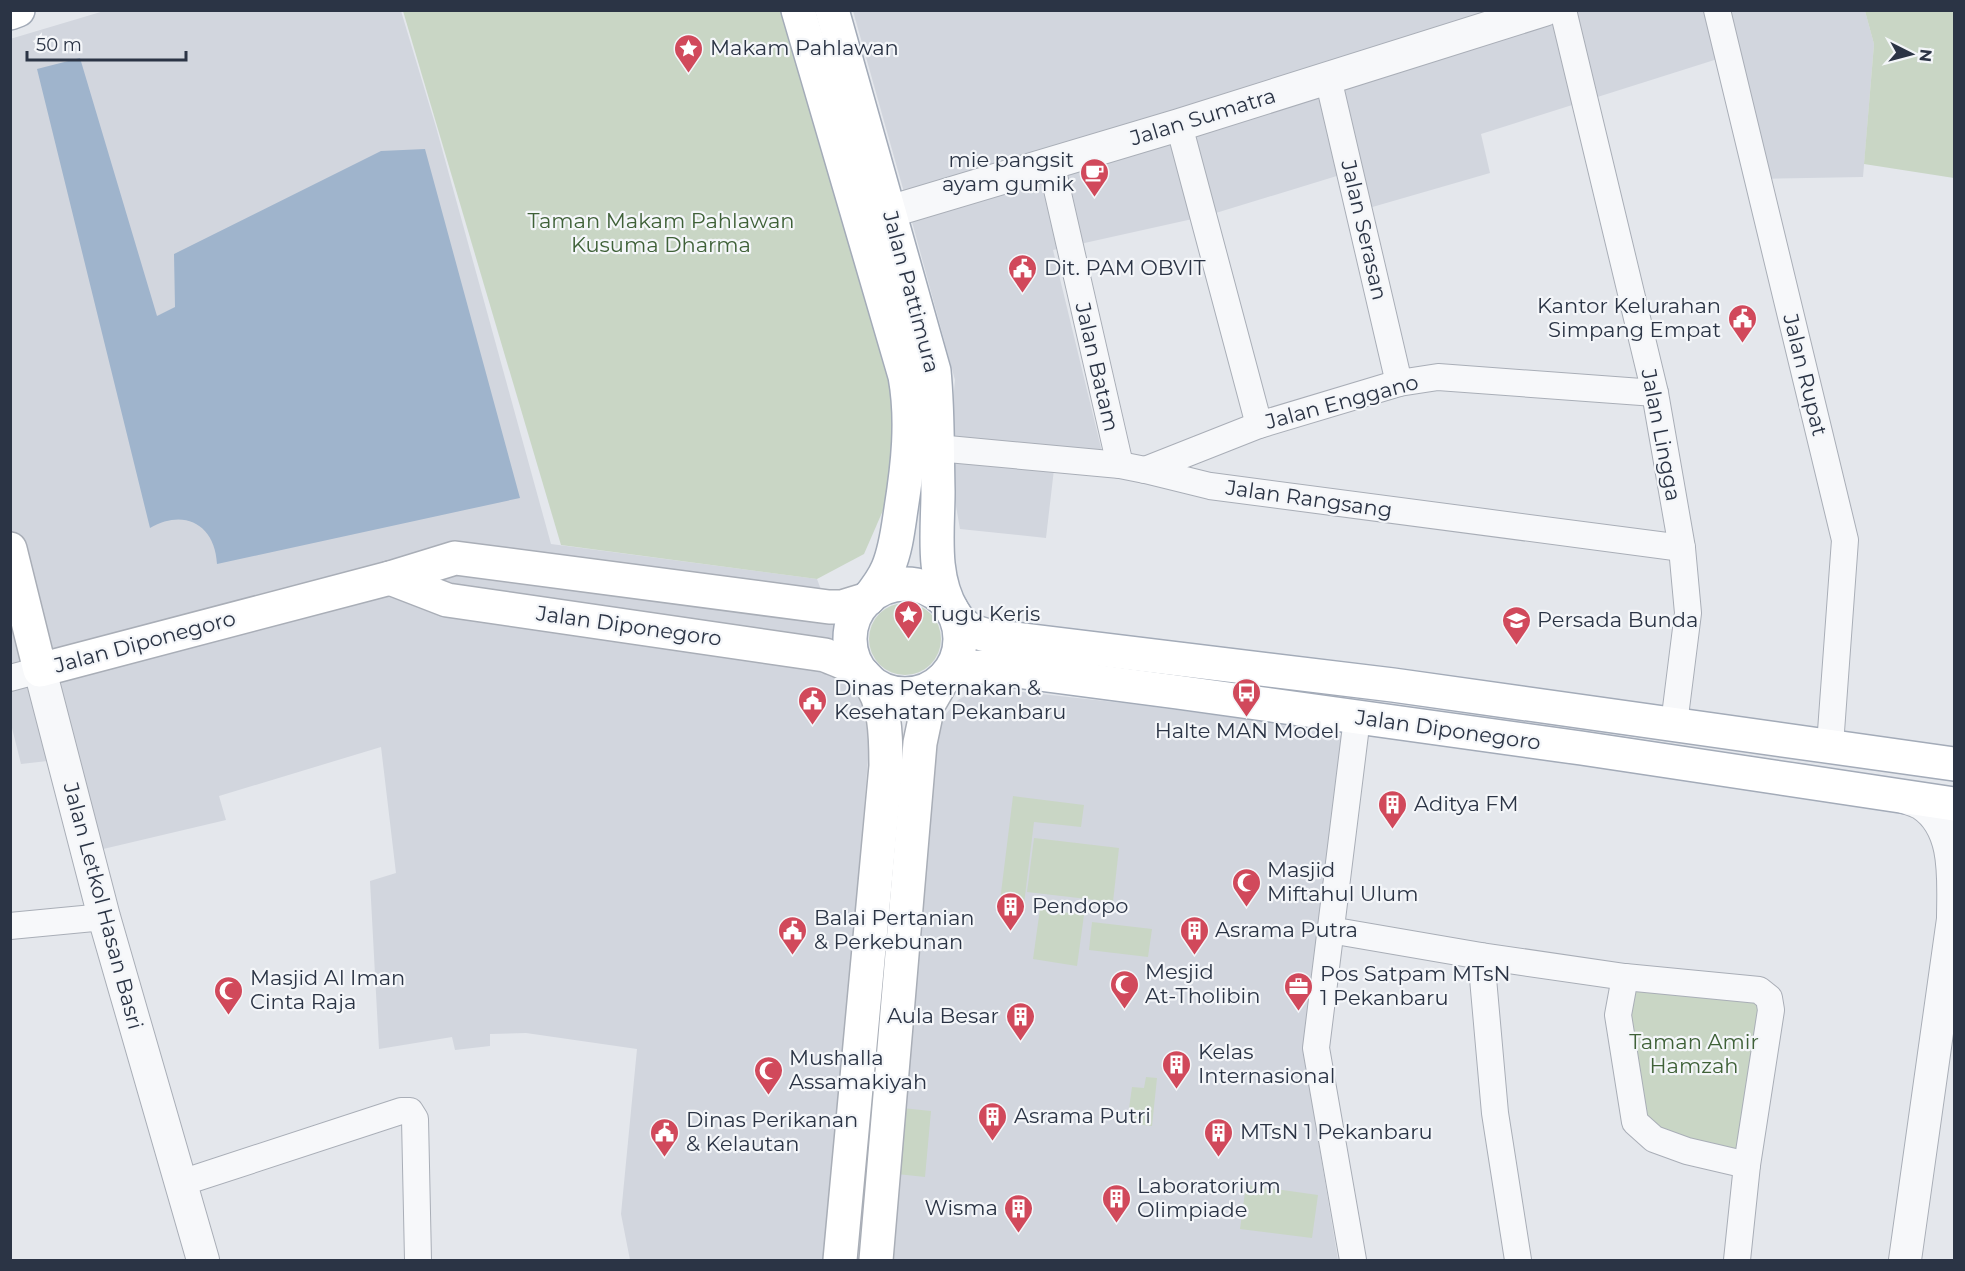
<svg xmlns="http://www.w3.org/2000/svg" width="1965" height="1271" viewBox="0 0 1965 1271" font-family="Montserrat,sans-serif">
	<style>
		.built { fill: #d2d6de }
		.green { fill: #c9d6c5 }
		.water { fill: #9fb4cc }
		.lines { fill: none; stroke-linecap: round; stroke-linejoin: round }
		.minor-casing { stroke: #a9aeb7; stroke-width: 28 }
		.tertiary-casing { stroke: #a9aeb7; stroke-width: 34 }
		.secondary-casing { stroke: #a9aeb7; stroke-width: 36 }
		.primary-casing { stroke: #a3abb8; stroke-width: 36 }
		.minor { stroke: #f7f8fa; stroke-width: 26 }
		.tertiary { stroke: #f7f8fa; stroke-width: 32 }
		.secondary { stroke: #fff; stroke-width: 33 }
		.primary { stroke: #fff; stroke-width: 33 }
		.labels { text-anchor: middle; stroke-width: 4.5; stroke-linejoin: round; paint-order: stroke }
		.poi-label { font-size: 21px; fill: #2b3445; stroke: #f4f6f9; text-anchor: start }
		.street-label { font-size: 21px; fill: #2b3445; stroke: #f4f6f9 }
		.park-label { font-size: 21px; fill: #3f6138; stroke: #f4f6f9 }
	</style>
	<rect width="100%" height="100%" fill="#e4e7ec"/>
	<g class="built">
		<polygon points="104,11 401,11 436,127 551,544 817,579 871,723 827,1260 630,1260 621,1214 637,1049 526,1033 490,1034 490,1046 455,1050 452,1037 379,1049 370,881 396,873 381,747 219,796 226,820 99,850 74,758 21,764 10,720 10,39"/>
		<polygon points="853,11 1538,11 907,203"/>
		<polygon points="1550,11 1716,11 1727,56 1481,134 1490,173 1362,210 1353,171 1206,216 1053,250 1103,456 1056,452 1046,538 960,529 948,460 955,380 908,207"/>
		<polygon points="1718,11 1865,11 1874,44 1863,177 1758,179"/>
		<polygon points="987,688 1123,703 1336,731 1344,739 1305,1061 1338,1260 887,1260 930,766 938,729 945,715 958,700 975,690"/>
	</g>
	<g class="green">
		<polygon points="403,11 788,11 894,370 895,483 864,554 817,579 561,545"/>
		<polygon points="1865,11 1954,11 1954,178 1864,164 1874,44"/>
		<circle cx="905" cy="639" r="36"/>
		<polygon points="1013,796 1084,805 1081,827 1034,822 1024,904 1000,901"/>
		<polygon points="1034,838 1119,848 1113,902 1027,892"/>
		<polygon points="1040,909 1084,915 1077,966 1033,959"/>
		<polygon points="1092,922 1152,929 1148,957 1089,950"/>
		<polygon points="1625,977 1769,998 1747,1165 1635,1122"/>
		<polygon points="1146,1077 1157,1078 1152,1126 1127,1123 1132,1087 1144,1088"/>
		<polygon points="902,1108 931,1111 925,1177 897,1174"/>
		<polygon points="1246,1185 1318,1195 1312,1238 1240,1229"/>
	</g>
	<path class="water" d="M80,58L157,316L175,307L174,254L381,151L425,149L520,498L217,564C215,524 184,508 150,528L37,69Z"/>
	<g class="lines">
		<defs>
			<g id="minor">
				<polyline points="1563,10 1655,393 1682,548 1688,613 1674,724"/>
				<polyline points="1717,10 1845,540 1830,745"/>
				<polyline points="1328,78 1399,383"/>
				<polyline points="1179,125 1259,425"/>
				<polyline points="1051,163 1120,465"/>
				<polyline points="937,448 1120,465 1145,470 1210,486 1682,548"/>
				<polyline points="1145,470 1259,425 1399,383 1438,377 1655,393"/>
				<polyline points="10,678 40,670"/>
				<polyline points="10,926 104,917"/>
				<polyline points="1330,930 1481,956 1625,977 1759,990 1769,998 1771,1010 1747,1165 1737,1260"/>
				<polyline points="1481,956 1495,1113 1518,1260"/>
				<polyline points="1625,977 1618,1015 1635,1122 1654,1139 1687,1151 1747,1165"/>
				<polyline points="181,1183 401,1111 410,1111 415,1119 418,1260"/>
				<polyline points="1353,1260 1316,1048 1357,718"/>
			</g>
			<g id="tertiary">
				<polyline points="865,219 1179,125 1544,10"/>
				<polyline points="40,670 104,917 203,1260"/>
				<path d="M1904,797C1910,799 1917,801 1922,804C1959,828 1953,882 1953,919L1905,1260"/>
			</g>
			<g id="secondary">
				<polyline points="10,549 40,670 390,578 455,558 829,607 842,607 868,599"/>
				<path d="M390,578L447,600L825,655C839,661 857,666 867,678C886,702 886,737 886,766L840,1260"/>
				<polyline points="876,1260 920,743 928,705 943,679"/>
			</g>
			<g id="primary">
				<path d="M798,10L905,376C913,420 908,465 901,509C898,529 896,549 888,568C883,580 876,589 868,599"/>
				<path d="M832,10L934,371C938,411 937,450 938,491C938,531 931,576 953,612C962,627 974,633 990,636L1393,685L1954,764"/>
				<polyline points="10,13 18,10"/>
				<circle cx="905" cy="639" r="55"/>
				<path d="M943,679C959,668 967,667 987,667L1177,692L1581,748L1954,804"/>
			</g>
		</defs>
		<use href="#minor" class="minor-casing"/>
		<use href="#tertiary" class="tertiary-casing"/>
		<use href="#secondary" class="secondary-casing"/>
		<use href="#primary" class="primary-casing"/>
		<use href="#minor" class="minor"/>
		<use href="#tertiary" class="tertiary"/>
		<use href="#secondary" class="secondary"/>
		<use href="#primary" class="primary"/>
	</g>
	<defs>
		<symbol id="sight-pin" viewBox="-11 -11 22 30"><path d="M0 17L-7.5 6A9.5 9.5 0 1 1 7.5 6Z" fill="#d1495b" stroke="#f4f6f9"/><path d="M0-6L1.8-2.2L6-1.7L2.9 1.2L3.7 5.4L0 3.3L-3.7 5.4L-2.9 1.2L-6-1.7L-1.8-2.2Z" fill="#fff"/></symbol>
		<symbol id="cafe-pin" viewBox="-11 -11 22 30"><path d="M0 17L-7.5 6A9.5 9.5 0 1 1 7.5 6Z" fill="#d1495b" stroke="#f4f6f9"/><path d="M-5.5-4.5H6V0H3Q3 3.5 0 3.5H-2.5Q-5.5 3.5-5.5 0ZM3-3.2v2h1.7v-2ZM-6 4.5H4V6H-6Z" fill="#fff"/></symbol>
		<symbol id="civic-pin" viewBox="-11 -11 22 30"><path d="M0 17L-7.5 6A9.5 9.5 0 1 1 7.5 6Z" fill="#d1495b" stroke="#f4f6f9"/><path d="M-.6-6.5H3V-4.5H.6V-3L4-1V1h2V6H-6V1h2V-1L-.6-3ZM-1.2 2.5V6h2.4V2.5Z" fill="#fff"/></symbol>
		<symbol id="school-pin" viewBox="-11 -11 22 30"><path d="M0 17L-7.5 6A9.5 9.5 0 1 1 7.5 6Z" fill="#d1495b" stroke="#f4f6f9"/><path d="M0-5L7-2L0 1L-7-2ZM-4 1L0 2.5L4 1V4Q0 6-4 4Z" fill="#fff"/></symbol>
		<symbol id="bus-pin" viewBox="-11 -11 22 30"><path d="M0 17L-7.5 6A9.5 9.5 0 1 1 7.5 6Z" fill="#d1495b" stroke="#f4f6f9"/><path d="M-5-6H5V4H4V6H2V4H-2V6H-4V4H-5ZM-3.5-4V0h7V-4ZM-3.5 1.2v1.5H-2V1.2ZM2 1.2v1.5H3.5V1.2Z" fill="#fff"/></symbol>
		<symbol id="building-pin" viewBox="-11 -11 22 30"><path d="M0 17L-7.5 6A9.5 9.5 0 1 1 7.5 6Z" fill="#d1495b" stroke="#f4f6f9"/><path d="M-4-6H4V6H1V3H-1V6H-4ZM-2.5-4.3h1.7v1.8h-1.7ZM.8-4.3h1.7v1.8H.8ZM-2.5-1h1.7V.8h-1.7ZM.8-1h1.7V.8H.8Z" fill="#fff"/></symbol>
		<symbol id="mosque-pin" viewBox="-11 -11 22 30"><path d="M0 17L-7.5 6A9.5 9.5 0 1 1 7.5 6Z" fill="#d1495b" stroke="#f4f6f9"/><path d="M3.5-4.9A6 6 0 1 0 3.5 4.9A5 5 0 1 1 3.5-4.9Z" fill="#fff"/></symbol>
		<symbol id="office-pin" viewBox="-11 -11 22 30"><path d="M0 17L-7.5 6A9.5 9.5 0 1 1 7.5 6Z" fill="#d1495b" stroke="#f4f6f9"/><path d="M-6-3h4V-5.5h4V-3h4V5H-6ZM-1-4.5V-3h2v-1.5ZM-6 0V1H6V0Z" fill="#fff"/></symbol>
	</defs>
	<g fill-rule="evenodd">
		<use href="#sight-pin" x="672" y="32" width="33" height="45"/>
		<use href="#cafe-pin" x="1078" y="156" width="33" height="45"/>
		<use href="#civic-pin" x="1006" y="252" width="33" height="45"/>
		<use href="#civic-pin" x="1726" y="302" width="33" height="45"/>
		<use href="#sight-pin" x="892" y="598" width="33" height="45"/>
		<use href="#school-pin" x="1500" y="604" width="33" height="45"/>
		<use href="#bus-pin" x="1230" y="676" width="33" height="45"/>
		<use href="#civic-pin" x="796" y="684" width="33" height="45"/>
		<use href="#building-pin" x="1376" y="788" width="33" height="45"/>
		<use href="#mosque-pin" x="1230" y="866" width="33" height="45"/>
		<use href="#building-pin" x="994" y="890" width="33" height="45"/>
		<use href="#civic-pin" x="776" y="914" width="33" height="45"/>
		<use href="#building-pin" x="1178" y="914" width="33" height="45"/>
		<use href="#mosque-pin" x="1108" y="968" width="33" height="45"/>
		<use href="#office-pin" x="1282" y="970" width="33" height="45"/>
		<use href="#mosque-pin" x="212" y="974" width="33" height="45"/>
		<use href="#building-pin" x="1004" y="1000" width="33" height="45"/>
		<use href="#building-pin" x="1160" y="1048" width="33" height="45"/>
		<use href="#mosque-pin" x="752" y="1054" width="33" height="45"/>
		<use href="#building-pin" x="976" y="1100" width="33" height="45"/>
		<use href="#civic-pin" x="648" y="1116" width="33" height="45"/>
		<use href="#building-pin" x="1202" y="1116" width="33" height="45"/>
		<use href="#building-pin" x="1100" y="1182" width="33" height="45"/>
		<use href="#building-pin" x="1002" y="1192" width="33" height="45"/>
	</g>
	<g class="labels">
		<g class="poi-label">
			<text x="710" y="55">Makam Pahlawan</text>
			<text x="1074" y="167" text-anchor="end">mie pangsit<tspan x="1074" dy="24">ayam gumik</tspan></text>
			<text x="1044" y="275">Dit. PAM OBVIT</text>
			<text x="1721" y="313" text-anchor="end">Kantor Kelurahan<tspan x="1721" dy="24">Simpang Empat</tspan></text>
			<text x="929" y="621">Tugu Keris</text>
			<text x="1537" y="627">Persada Bunda</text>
			<text x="834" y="695">Dinas Peternakan &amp;<tspan x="834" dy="24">Kesehatan Pekanbaru</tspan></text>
			<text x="1247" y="738" text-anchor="middle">Halte MAN Model</text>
			<text x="1414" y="811">Aditya FM</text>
			<text x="1267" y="877">Masjid<tspan x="1267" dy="24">Miftahul Ulum</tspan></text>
			<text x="1032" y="913">Pendopo</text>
			<text x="814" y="925">Balai Pertanian<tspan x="814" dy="24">&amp; Perkebunan</tspan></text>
			<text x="1215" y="937">Asrama Putra</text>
			<text x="1145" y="979">Mesjid<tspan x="1145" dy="24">At-Tholibin</tspan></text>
			<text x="1320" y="981">Pos Satpam MTsN<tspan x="1320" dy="24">1 Pekanbaru</tspan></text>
			<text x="250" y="985">Masjid Al Iman<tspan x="250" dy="24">Cinta Raja</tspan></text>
			<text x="999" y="1023" text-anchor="end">Aula Besar</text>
			<text x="1198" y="1059">Kelas<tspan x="1198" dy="24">Internasional</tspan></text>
			<text x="789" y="1065">Mushalla<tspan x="789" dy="24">Assamakiyah</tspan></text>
			<text x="1014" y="1123">Asrama Putri</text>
			<text x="686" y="1127">Dinas Perikanan<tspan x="686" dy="24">&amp; Kelautan</tspan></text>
			<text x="1240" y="1139">MTsN 1 Pekanbaru</text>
			<text x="1137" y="1193">Laboratorium<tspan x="1137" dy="24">Olimpiade</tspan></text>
			<text x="998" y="1215" text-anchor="end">Wisma</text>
		</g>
		<g class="street-label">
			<text transform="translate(1203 117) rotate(-17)" y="7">Jalan Sumatra</text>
			<text transform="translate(1364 230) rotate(77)" y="7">Jalan Serasan</text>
			<text transform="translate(911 292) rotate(75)" y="7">Jalan Pattimura</text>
			<text transform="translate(1097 367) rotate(77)" y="7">Jalan Batam</text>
			<text transform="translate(1805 375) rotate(76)" y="7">Jalan Rupat</text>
			<text transform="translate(1342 402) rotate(-15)" y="7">Jalan Enggano</text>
			<text transform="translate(1661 435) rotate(79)" y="7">Jalan Lingga</text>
			<text transform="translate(1309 499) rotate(8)" y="7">Jalan Rangsang</text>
			<text transform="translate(629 626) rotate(8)" y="7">Jalan Diponegoro</text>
			<text transform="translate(145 642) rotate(-15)" y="7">Jalan Diponegoro</text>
			<text transform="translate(1448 730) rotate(8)" y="7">Jalan Diponegoro</text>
			<text transform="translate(103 906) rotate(75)" y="7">Jalan Letkol Hasan Basri</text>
		</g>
		<g class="park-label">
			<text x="661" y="228">Taman Makam Pahlawan<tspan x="661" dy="24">Kusuma Dharma</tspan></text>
			<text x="1694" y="1049">Taman Amir<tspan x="1694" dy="24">Hamzah</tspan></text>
		</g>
	</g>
	<rect width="1965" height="1271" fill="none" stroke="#2b3445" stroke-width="24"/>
	<g transform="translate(1911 54) rotate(96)" stroke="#f4f6f9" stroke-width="4.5" paint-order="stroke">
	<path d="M0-4.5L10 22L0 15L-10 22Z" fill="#2b3445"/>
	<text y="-9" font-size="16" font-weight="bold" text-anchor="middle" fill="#2b3445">N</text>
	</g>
	<path d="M27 51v9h159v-9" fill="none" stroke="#2b3445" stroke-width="3"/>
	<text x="36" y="51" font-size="18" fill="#2b3445" stroke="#f4f6f9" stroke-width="4.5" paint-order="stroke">50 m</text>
</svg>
